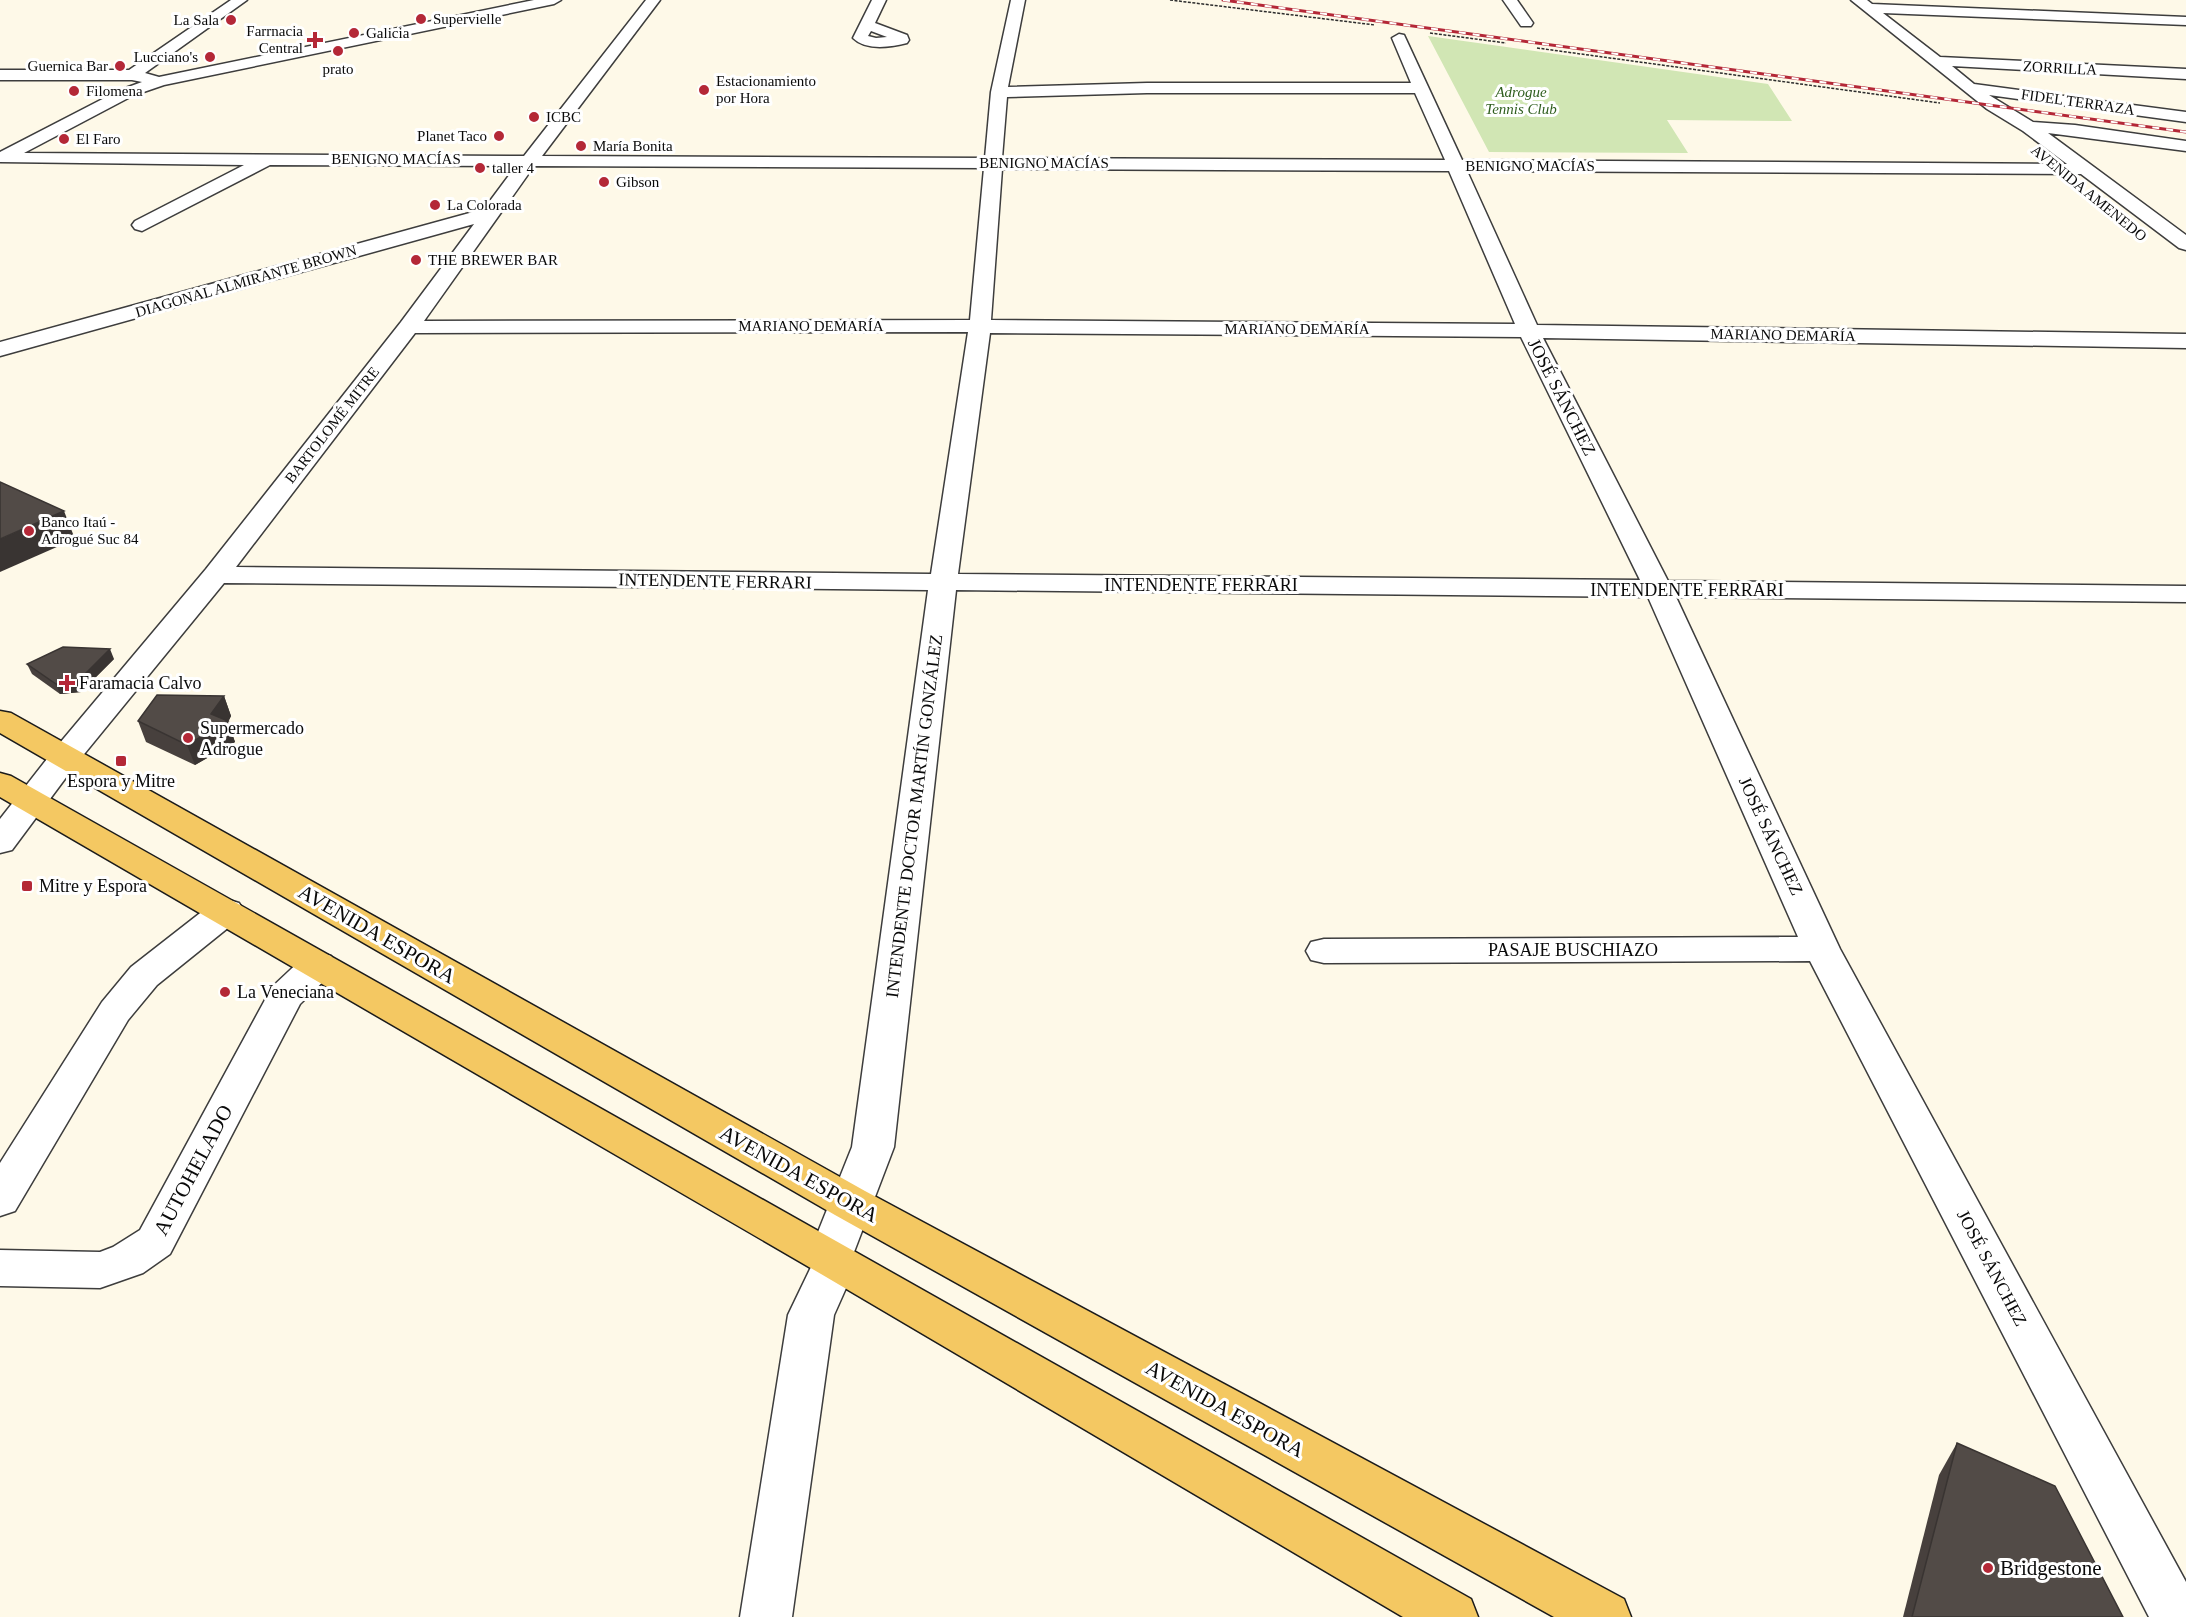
<svg xmlns="http://www.w3.org/2000/svg" width="2186" height="1617" viewBox="0 0 2186 1617" font-family="Georgia,serif">
	<style>
		.green { fill: #d1e6b4 }
		.lines { fill: none; stroke-linecap: round; stroke-linejoin: round }
		.minor-casing { stroke: #3d3d3d; stroke-width: 3 }
		.major-casing { stroke: #1b1b1b; stroke-width: 3 }
		.path { stroke: #2c2c2c; stroke-width: 1.5; stroke-dasharray: 3 1.5; stroke-linecap: butt }
		.minor { fill: #fff; fill-rule: evenodd }
		.major { fill: #f4c862; fill-rule: evenodd }
		.rail-casing { stroke: #b42837; stroke-width: 3 }
		.rail { stroke: #fff; stroke-width: 2; stroke-dasharray: 7; stroke-linecap: butt }
		.wall { fill: #47403d }
		.shaded-wall { fill: #393432 }
		.building { fill: #524b47; stroke: #393432; stroke-width: 1.5 }
		.poi-dot { fill: #b42837; stroke: #fff; stroke-width: 2 }
		.labels { text-anchor: middle; stroke-width: 6; stroke-linejoin: round; paint-order: stroke }
		.far-poi-label { font-size: 15px; fill: #0a0a0a; stroke: #fff; text-anchor: start }
		.far-street-label { font-size: 15px; fill: #0a0a0a; stroke: #fff }
		.far-park-label { font-size: 15px; font-style: italic; fill: #2f5e1e; stroke: #fff }
		.street-label { font-size: 18px; fill: #0a0a0a; stroke: #fff }
		.poi-label { font-size: 18px; fill: #0a0a0a; stroke: #fff; text-anchor: start }
		.near-street-label { font-size: 21px; fill: #0a0a0a; stroke: #fff }
		.near-poi-label { font-size: 21px; fill: #0a0a0a; stroke: #fff; text-anchor: start }
	</style>
	<rect width="100%" height="100%" fill="#fef9e8"/>
	<polygon class="green" points="1428,36 1768,84 1792,121 1667,120 1688,153 1489,152"/>
	<g class="lines">
		<defs>
			<g id="minor">
				<path d="M231,0H247L145,73L159,77L534,0H561L554,4L164,85L132,96L24,153L524,156L646,0H660L542,156L985,158L991,92L1011,0H1025L1008,87L1147,83H1411L1392,38L1399,34L1404,35L1462,160L2067,164L2023,131L1987,109L1851,0H1867L1872,4L2186,17V25L1883,13L1940,57L2186,69V79L1952,66L1974,84L2186,112V122L1989,95L2033,122L2075,125L2186,141V151L2048,133L2186,235V250L2179,248L2081,174L1467,171L1537,325L2186,334V348L1543,338L1668,581L2186,586V602L1676,597L1840,949L2186,1582V1617H2149L1810,961L1324,963L1311,960L1306,951L1311,942L1324,939L1798,937L1648,597L956,590L894,1147L854,1252L858,1261L834,1315L792,1617H740L788,1315L812,1265L808,1257L852,1147L928,590L224,583L76,764L12,850L0,853V819L54,750L206,569L401,322L474,224L0,356V342L484,209L516,166L270,165L142,231L135,229L132,225L135,221L244,165L0,162V152L120,90L142,82L132,80H0V70H129ZM1147,93H1415L1445,160L1002,158L1007,97ZM534,166L984,168L970,320L424,321ZM1002,169L1449,171L1515,324L991,320ZM968,332L931,574L236,567L415,333ZM990,333L1521,337L1640,580L958,574Z"/>
				<path d="M872,0H886L875,23L907,35L909,40L907,43C891,47 866,51 853,38ZM871,31L887,37L876,38L868,36Z"/>
				<polygon points="1503,0 1517,0 1533,23 1531,26 1521,26"/>
				<polygon points="226,899 239,903 244,911 239,919 157,985 128,1020 15,1211 0,1216 0,1163 102,1002 131,967 213,903"/>
				<polygon points="318,952 331,956 336,965 331,974 300,1004 170,1254 143,1273 100,1288 0,1286 0,1250 100,1252 113,1247 140,1230 272,987 305,956"/>
			</g>
			<g id="major">
				<polygon points="0,711 11,713 865,1191 1624,1599 1631,1617 1554,1617 835,1215 0,733"/>
				<polygon points="0,773 11,776 1471,1599 1478,1617 1403,1617 821,1274 0,797"/>
			</g>
		</defs>
		<use href="#minor" class="minor-casing"/>
		<use href="#major" class="major-casing"/>
		<g class="path">
			<polyline points="1170,0 1375,25"/>
			<polyline points="1430,33 1506,43"/>
			<polyline points="1537,48 1940,103"/>
		</g>
		<use href="#minor" class="minor"/>
		<use href="#major" class="major"/>
		<defs>
			<polyline id="rail" points="1223,0 2186,132"/>
		</defs>
		<use href="#rail" class="rail-casing"/>
		<use href="#rail" class="rail"/>
	</g>
	<g class="wall">
		<polygon points="114,659 81,692 60,694 32,674 27,664"/>
		<polygon points="224,696 231,716 228,722 235,742 195,765 146,742 138,721"/>
		<polygon points="1957,1443 2123,1617 1903,1617 1939,1475"/>
	</g>
	<g class="shaded-wall">
		<polygon points="64,511 75,539 0,572 0,539"/>
		<polygon points="110,649 114,659 81,692 60,694 56,684"/>
		<polygon points="224,696 231,716 228,722 235,742 195,765 187,745"/>
	</g>
	<g class="building">
		<polygon points="0,482 64,511 0,539"/>
		<polygon points="63,647 110,649 77,682 56,684 27,664"/>
		<polygon points="157,695 224,696 211,714 228,721 187,745 138,721"/>
		<polygon points="1957,1443 2055,1486 2123,1617 1912,1617"/>
	</g>
	<g class="poi-dot">
		<circle cx="421" cy="19" r="6"/>
		<circle cx="231" cy="20" r="6"/>
		<circle cx="354" cy="33" r="6"/>
		<path d="M312 31h6v6h6v6h-6v6h-6v-6h-6v-6h6z"/>
		<circle cx="338" cy="51" r="6"/>
		<circle cx="210" cy="57" r="6"/>
		<circle cx="120" cy="66" r="6"/>
		<circle cx="704" cy="90" r="6"/>
		<circle cx="74" cy="91" r="6"/>
		<circle cx="534" cy="117" r="6"/>
		<circle cx="499" cy="136" r="6"/>
		<circle cx="64" cy="139" r="6"/>
		<circle cx="581" cy="146" r="6"/>
		<circle cx="480" cy="168" r="6"/>
		<circle cx="604" cy="182" r="6"/>
		<circle cx="435" cy="205" r="6"/>
		<circle cx="416" cy="260" r="6"/>
		<circle cx="29" cy="531" r="6"/>
		<path d="M64 674h6v6h6v6h-6v6h-6v-6h-6v-6h6z"/>
		<circle cx="188" cy="738" r="6"/>
		<rect x="115" y="755" width="12" height="12" rx="3"/>
		<rect x="21" y="880" width="12" height="12" rx="3"/>
		<circle cx="225" cy="992" r="6"/>
		<circle cx="1988" cy="1568" r="6"/>
	</g>
	<g class="labels">
		<g class="far-poi-label">
			<text x="433" y="24">Supervielle</text>
			<text x="219" y="25" text-anchor="end">La Sala</text>
			<text x="303" y="36" text-anchor="end">Farrnacia<tspan x="303" dy="17">Central</tspan></text>
			<text x="366" y="38">Galicia</text>
			<text x="198" y="62" text-anchor="end">Lucciano's</text>
			<text x="108" y="71" text-anchor="end">Guernica Bar</text>
			<text x="338" y="74" text-anchor="middle">prato</text>
			<text x="716" y="86">Estacionamiento<tspan x="716" dy="17">por Hora</tspan></text>
			<text x="86" y="96">Filomena</text>
			<text x="546" y="122">ICBC</text>
			<text x="487" y="141" text-anchor="end">Planet Taco</text>
			<text x="76" y="144">El Faro</text>
			<text x="593" y="151">María Bonita</text>
			<text x="492" y="173">taller 4</text>
			<text x="616" y="187">Gibson</text>
			<text x="447" y="210">La Colorada</text>
			<text x="428" y="265">THE BREWER BAR</text>
			<text x="41" y="527">Banco Itaú -<tspan x="41" dy="17">Adrogué Suc 84</tspan></text>
		</g>
		<g class="far-street-label">
			<text transform="translate(2060 68) rotate(3)" y="5">ZORRILLA</text>
			<text transform="translate(2078 102) rotate(8)" y="5">FIDEL TERRAZA</text>
			<text x="396" y="164">BENIGNO MACÍAS</text>
			<text x="1044" y="168">BENIGNO MACÍAS</text>
			<text x="1530" y="171">BENIGNO MACÍAS</text>
			<text transform="translate(2089 193) rotate(39)" y="5">AVENIDA AMENEDO</text>
			<text transform="translate(246 281) rotate(-16)" y="5">DIAGONAL ALMIRANTE BROWN</text>
			<text x="811" y="331">MARIANO DEMARÍA</text>
			<text x="1297" y="334">MARIANO DEMARÍA</text>
			<text transform="translate(1783 335) rotate(1)" y="5">MARIANO DEMARÍA</text>
			<text transform="translate(332 425) rotate(-52)" y="5">BARTOLOMÉ MITRE</text>
		</g>
		<g class="far-park-label">
			<text x="1521" y="97">Adrogue<tspan x="1521" dy="17">Tennis Club</tspan></text>
		</g>
		<g class="street-label">
			<text transform="translate(1562 397) rotate(63)" y="6">JOSÉ SÁNCHEZ</text>
			<text transform="translate(715 581) rotate(1)" y="6">INTENDENTE FERRARI</text>
			<text x="1201" y="591">INTENDENTE FERRARI</text>
			<text x="1687" y="596">INTENDENTE FERRARI</text>
			<text transform="translate(914 816) rotate(-83)" y="6">INTENDENTE DOCTOR MARTÍN GONZÁLEZ</text>
			<text transform="translate(1771 836) rotate(65)" y="6">JOSÉ SÁNCHEZ</text>
			<text x="1573" y="956">PASAJE BUSCHIAZO</text>
			<text transform="translate(1992 1268) rotate(62)" y="6">JOSÉ SÁNCHEZ</text>
		</g>
		<g class="poi-label">
			<text x="79" y="689">Faramacia Calvo</text>
			<text x="200" y="734">Supermercado<tspan x="200" dy="21">Adrogue</tspan></text>
			<text x="121" y="787" text-anchor="middle">Espora y Mitre</text>
			<text x="39" y="892">Mitre y Espora</text>
			<text x="237" y="998">La Veneciana</text>
		</g>
		<g class="near-street-label">
			<text transform="translate(377 934) rotate(30)" y="7">AVENIDA ESPORA</text>
			<text transform="translate(193 1170) rotate(-62)" y="7">AUTOHELADO</text>
			<text transform="translate(799 1174) rotate(29)" y="7">AVENIDA ESPORA</text>
			<text transform="translate(1225 1409) rotate(29)" y="7">AVENIDA ESPORA</text>
		</g>
		<g class="near-poi-label">
			<text x="2000" y="1575">Bridgestone</text>
		</g>
	</g>
</svg>
